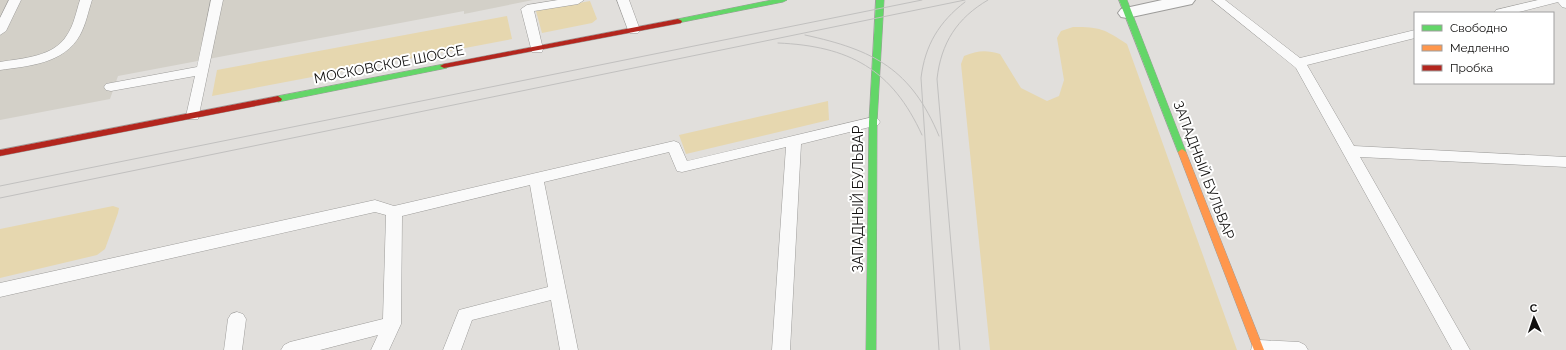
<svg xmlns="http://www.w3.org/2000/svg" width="1566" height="350" viewBox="0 0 1566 350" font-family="Raleway,sans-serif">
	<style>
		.built { fill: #d3d0c8 }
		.green { fill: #e6d7af }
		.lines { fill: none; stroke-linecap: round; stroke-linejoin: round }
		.lane-casing { stroke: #9d9c9a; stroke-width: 1 }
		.street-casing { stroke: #9d9c9a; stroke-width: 2 }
		.fast-casing { stroke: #9d9c9a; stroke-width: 1 }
		.slow-casing { stroke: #9d9c9a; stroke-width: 1 }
		.jam-casing { stroke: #9d9c9a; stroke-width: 1 }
		.lane { fill: #fafafa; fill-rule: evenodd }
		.street { fill: #fafafa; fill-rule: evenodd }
		.fast { fill: #63d668; fill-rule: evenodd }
		.slow { fill: #ff974d; fill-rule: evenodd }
		.jam { fill: #b3261e; fill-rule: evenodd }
		.tram { stroke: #c1c0bf; stroke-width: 1 }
		.labels { text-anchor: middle; stroke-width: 4; stroke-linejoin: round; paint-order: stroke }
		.street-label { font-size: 14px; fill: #11100f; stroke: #fff }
	</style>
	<rect width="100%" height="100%" fill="#e1dfdc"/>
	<polygon class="built" points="0,0 533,0 464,14 464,11 118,76 110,99 0,120"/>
	<g class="green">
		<polygon points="590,1 597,19 592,23 542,33 536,11"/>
		<polygon points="507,16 512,39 212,96 217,70"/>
		<path d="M1073,27C1101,27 1104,29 1127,44L1237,350H990L961,64L964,56C978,50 987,50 1000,54L1021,88L1047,101L1059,96L1064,80L1057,38L1061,31Z"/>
		<polygon points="828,101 829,120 686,154 679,135"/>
		<polygon points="113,206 119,208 118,213 105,249 97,255 0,278 0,229"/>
	</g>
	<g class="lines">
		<defs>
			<g id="lane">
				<polygon points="9,0 21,0 6,31 0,35 0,18"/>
				<path d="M80,0H92C88,12 86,24 80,35C64,64 28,66 0,70V62C23,58 54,57 67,35C74,25 76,12 80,0Z"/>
				<polygon points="211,0 223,0 198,119 188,119 186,116 195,76 111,91 106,90 104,87 106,84 111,83 197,67"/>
				<polygon points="558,0 584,0 578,4 534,11 543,49 542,52 532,52 521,9 527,5"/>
				<polygon points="617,0 629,0 640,30 638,33 630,33 628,30"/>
				<polygon points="1212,0 1225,0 1300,58 1415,30 1415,38 1307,65 1354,146 1566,157 1566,167 1360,157 1470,350 1452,350 1296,68"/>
				<polygon points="1538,0 1566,0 1566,8 1562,7 1558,2 1515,13 1494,13 1496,10"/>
				<polygon points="873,117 878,119 880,122 878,125 801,144 790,350 772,350 786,147 682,172 677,171 669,152 544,182 578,350 560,350 551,300 472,320 461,350 443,350 459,310 548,287 530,185 402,216 401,324 389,350 371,350 378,335 320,350 281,350 284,345 290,342 383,319 386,215 375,212 0,297 0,283 375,200 394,206 674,141 679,143 687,161"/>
				<polygon points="237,312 243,314 246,319 242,350 224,350 228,319 231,314"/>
				<polygon points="1259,340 1299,342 1305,345 1308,350 1251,350 1253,343"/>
			</g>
			<polygon id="street" points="1162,0 1195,0 1192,4 1127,18 1121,17 1118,13 1121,9"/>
			<g id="fast">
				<polygon points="772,0 787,0 783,2 678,23 674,21 678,19"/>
				<polygon points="876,0 884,0 877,122 876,350 866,350 869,122"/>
				<polygon points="1119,0 1127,0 1186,152 1185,154 1182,155 1178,152"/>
				<polygon points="444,64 447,64 448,66 447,68 278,102 274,99 278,96"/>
			</g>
			<polygon id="slow" points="1182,149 1186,152 1264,350 1254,350 1178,152"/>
			<g id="jam">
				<polygon points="678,19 682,21 681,23 444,68 440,66 444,64"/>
				<polygon points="278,96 282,99 281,101 0,156 0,150"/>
			</g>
		</defs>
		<use href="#lane" class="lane-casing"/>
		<use href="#street" class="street-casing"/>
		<use href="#fast" class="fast-casing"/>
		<use href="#slow" class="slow-casing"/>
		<use href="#jam" class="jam-casing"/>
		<use href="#lane" class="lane"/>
		<use href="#street" class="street"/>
		<use href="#fast" class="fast"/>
		<use href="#slow" class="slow"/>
		<use href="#jam" class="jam"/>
		<g class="tram">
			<path d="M805,35C874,50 911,69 939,136"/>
			<path d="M778,43C849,46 892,69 922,135"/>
			<polyline points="0,186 922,0"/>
			<polyline points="0,198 965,0"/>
			<path d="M939,350L921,78C925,45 939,22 965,2"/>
			<path d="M960,350L937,79C941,43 957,18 988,0"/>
		</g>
	</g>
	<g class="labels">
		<g class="street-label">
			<text transform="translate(389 64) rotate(-11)" y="5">МОСКОВСКОЕ ШОССЕ</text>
			<text transform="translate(1204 170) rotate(69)" y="5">ЗАПАДНЫЙ БУЛЬВАР</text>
			<text transform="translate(858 199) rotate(-90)" y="5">ЗАПАДНЫЙ БУЛЬВАР</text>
		</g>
	</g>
	<rect x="1414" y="12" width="140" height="72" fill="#ffffff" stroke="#a09f9f"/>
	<rect x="1422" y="25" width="20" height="6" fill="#63d668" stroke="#a09f9f"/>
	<text x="1450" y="32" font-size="12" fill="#11100f">Свободно</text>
	<rect x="1422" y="45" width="20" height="6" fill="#ff974d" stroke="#a09f9f"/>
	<text x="1450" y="52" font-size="12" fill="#11100f">Медленно</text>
	<rect x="1422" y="65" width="20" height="6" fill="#b3261e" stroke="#a09f9f"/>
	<text x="1450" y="72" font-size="12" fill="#11100f">Пробка</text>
	<g transform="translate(1534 318) rotate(357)" stroke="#ffffff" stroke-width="3" paint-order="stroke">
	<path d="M0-3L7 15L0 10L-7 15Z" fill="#11100f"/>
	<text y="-6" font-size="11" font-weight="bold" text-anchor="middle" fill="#11100f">С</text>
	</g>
</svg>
